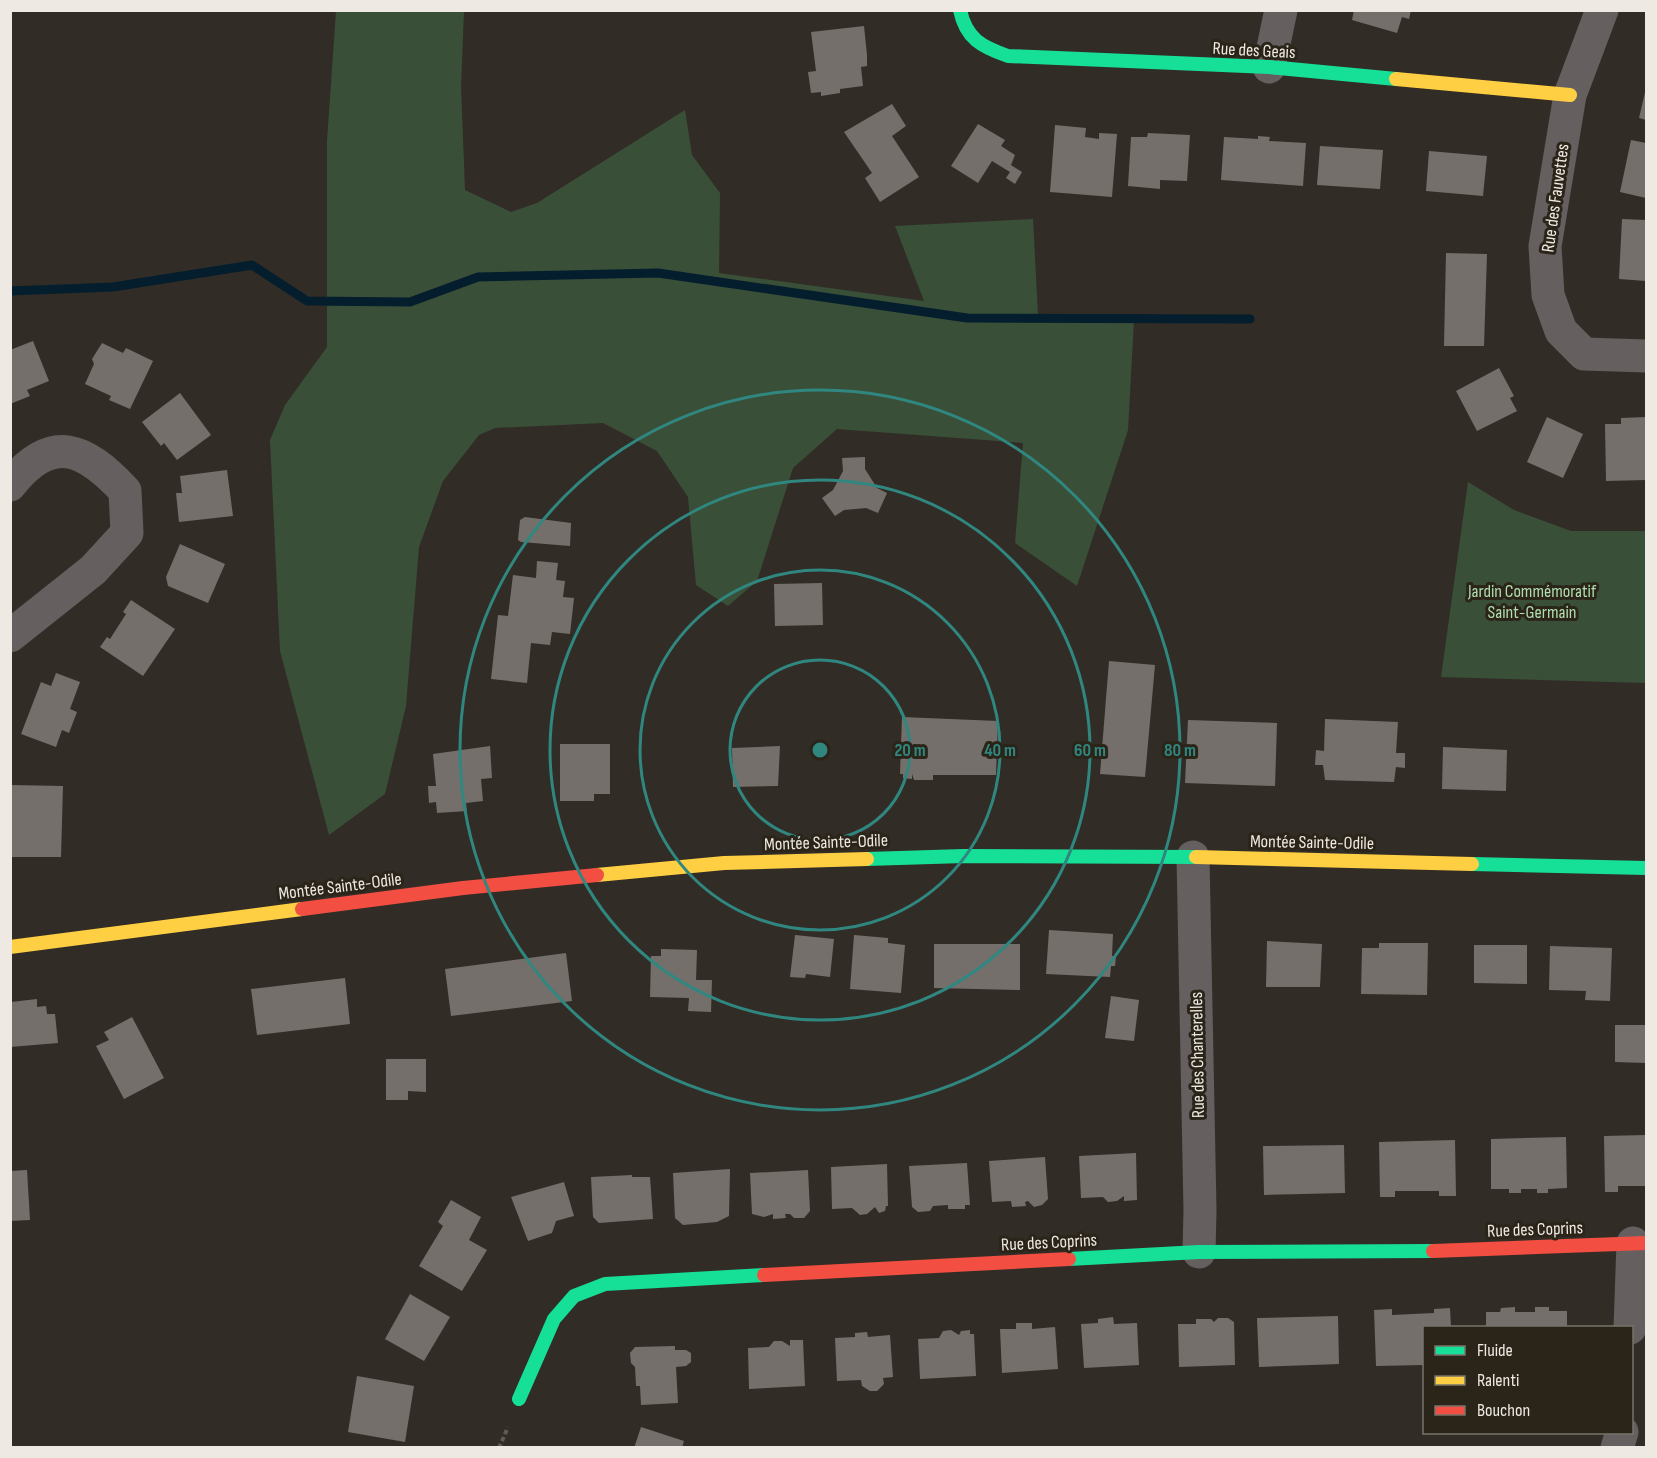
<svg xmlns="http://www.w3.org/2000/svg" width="1657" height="1458" viewBox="0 0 1657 1458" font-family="'Sofia Sans Condensed',sans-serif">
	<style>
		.green { fill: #3a4f38 }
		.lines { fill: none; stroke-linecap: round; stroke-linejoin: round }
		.stream { stroke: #041e2d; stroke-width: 9 }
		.building { fill: #756f6b }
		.path { stroke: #605b5a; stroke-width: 4; stroke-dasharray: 4.5 3; stroke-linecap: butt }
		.street { stroke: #655f60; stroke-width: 33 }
		.fast { stroke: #16e098; stroke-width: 14 }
		.slow { stroke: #ffcf43; stroke-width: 14 }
		.jam { stroke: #f24e42; stroke-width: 14 }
		.ring { fill: none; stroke: #308780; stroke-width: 3 }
		.labels { text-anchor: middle; stroke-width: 6; stroke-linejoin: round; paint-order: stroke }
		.street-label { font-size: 18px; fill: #eeeae3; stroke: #2b2419 }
		.park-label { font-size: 18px; fill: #afdeae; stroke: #2b2419 }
		.centre { fill: #308780; stroke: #2b2419; stroke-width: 3 }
		.ring-label { font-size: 18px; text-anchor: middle; font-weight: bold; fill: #308780; stroke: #2b2419; stroke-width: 6; stroke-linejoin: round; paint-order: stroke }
	</style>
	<rect width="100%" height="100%" fill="#312d26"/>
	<g class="green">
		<polygon points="336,11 464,11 461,87 465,190 511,212 537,203 685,110 692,155 720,193 719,273 924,301 895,226 1033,219 1038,315 1134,320 1128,430 1077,586 1015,543 1023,443 837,429 793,468 757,581 728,606 696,585 688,497 657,451 603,423 495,428 479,435 443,481 419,547 406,706 385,794 329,835 280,651 270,440 285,405 327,347 327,141"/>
		<polygon points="1468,482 1514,510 1571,531 1646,531 1646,683 1441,677"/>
	</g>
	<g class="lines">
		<polyline class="stream" points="10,291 113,287 252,265 307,301 410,302 478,277 658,273 967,318 1250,319"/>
	</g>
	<g class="building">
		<polygon points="1354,10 1411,10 1409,19 1402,17 1397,33 1352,20"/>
		<polygon points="864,26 867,55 867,66 861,67 863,86 840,89 840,93 821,96 821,92 811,93 808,72 816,71 811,32"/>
		<polygon points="1646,88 1646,120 1639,118"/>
		<polygon points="892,104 906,126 892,136 919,177 880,202 865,178 872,173 844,132"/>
		<polygon points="978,124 1005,140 1001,146 1015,155 1011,165 1022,172 1015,184 1006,178 1010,172 992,161 978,183 951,166"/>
		<polygon points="1055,125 1086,128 1085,137 1099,139 1099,133 1117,134 1112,197 1050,192"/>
		<polygon points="1148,133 1190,135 1187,181 1160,180 1160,189 1128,186 1131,137 1147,137"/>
		<polygon points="1258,136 1270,137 1269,141 1306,143 1303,186 1221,180 1224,137 1258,139"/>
		<polygon points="1631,140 1646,143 1646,198 1620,192"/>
		<polygon points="1320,146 1383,150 1380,189 1317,185"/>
		<polygon points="1429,151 1487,156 1483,196 1426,191"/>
		<polygon points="1622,219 1646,220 1646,281 1619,279"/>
		<polygon points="1446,253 1487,254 1484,346 1444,346"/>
		<polygon points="33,341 49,381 27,390 30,396 10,404 10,350"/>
		<polygon points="102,343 123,353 126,348 153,361 130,409 109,400 111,396 85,384 94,364 92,359"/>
		<polygon points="1499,368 1514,396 1510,398 1517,411 1477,431 1456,391"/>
		<polygon points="180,393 211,435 177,460 164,443 161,446 142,422"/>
		<polygon points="1547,417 1583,434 1563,478 1527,462"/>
		<polygon points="1646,417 1646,480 1606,481 1605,424 1621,424 1621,418"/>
		<polygon points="865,457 865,469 877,488 887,493 878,513 866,508 844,510 835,516 822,498 833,490 843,471 842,458"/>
		<polygon points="227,470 233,516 179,522 176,493 182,493 180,476"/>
		<polygon points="525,517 571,523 570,546 521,542 518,540 520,520"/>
		<polygon points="180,544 225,564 208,603 168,586 166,577"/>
		<polygon points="537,561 558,563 556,580 565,581 563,597 574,598 570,634 552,632 550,645 531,643 527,683 491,679 498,615 508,616 513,575 536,578"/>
		<polygon points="822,583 823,625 775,626 774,584"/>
		<polygon points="131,600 175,629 143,676 100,647 107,637 110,639 126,614 123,612"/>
		<polygon points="1109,661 1155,665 1145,777 1100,774"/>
		<polygon points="56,673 80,682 70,709 77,712 69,733 62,730 56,747 21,734 41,682 51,686"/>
		<polygon points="902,717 998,721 996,775 933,775 933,780 914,780 912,774 912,779 903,778 903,774 900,774"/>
		<polygon points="1325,719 1398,722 1396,753 1405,753 1405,768 1396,767 1394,782 1325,780 1323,765 1315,765 1316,750 1324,751"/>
		<polygon points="1188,720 1277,723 1275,786 1185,783"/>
		<polygon points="560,744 610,744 610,794 594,794 594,801 560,801"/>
		<polygon points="490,746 492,778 481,779 483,801 466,803 467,811 437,813 436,802 429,803 428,786 436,786 433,754"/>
		<polygon points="780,746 778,786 733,787 732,748"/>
		<polygon points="1443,747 1507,750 1506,791 1442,789"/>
		<polygon points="11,785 63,786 61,857 10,857"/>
		<polygon points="1049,930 1113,934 1112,956 1116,956 1115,966 1111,966 1110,977 1046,974"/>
		<polygon points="795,935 834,939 830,977 806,974 805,978 790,977"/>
		<polygon points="854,935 888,938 888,943 905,945 901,993 850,989"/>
		<polygon points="1267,941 1322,944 1320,987 1266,987"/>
		<polygon points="1379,943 1428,943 1427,995 1361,994 1362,948 1379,948"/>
		<polygon points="934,944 1020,944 1020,990 934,988"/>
		<polygon points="1474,945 1527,945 1527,984 1474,983"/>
		<polygon points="1550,946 1612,948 1610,1001 1585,1000 1586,991 1549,990"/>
		<polygon points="661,949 697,950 696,980 712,980 711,1012 688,1011 689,998 650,997 651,956 661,956"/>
		<polygon points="566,953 572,1001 451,1016 445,969"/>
		<polygon points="345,978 350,1024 257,1035 251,989"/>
		<polygon points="1111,996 1139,1000 1134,1041 1105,1038"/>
		<polygon points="37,999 37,1007 46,1006 47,1014 55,1014 58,1043 10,1047 11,1002"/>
		<polygon points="132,1017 164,1078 124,1099 96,1046 109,1040 104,1032"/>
		<polygon points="1615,1025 1646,1025 1646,1063 1615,1062"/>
		<polygon points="386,1059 426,1059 426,1092 408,1091 408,1100 386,1100"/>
		<polygon points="1646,1135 1646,1186 1618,1186 1618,1192 1605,1192 1604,1136"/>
		<polygon points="1566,1137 1567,1188 1548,1189 1548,1193 1537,1193 1537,1189 1521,1189 1521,1193 1509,1193 1509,1189 1491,1189 1491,1139"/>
		<polygon points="1455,1140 1456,1196 1439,1196 1439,1191 1395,1191 1395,1197 1380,1197 1379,1142"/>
		<polygon points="1344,1145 1345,1193 1264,1195 1263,1146"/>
		<polygon points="1136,1153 1137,1200 1124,1201 1124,1196 1117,1201 1108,1202 1103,1197 1081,1198 1079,1156"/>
		<polygon points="1045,1157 1048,1199 1042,1205 1034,1207 1028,1201 1025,1202 1026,1206 1012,1207 1011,1201 992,1202 989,1161"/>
		<polygon points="967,1163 970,1205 965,1205 965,1209 948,1209 948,1205 933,1206 930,1211 918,1212 912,1207 909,1166"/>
		<polygon points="887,1164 888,1206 886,1206 885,1211 879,1213 875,1207 867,1214 860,1215 852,1208 832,1209 831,1167"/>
		<polygon points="730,1169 729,1216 717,1222 683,1225 675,1218 673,1173"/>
		<polygon points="27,1170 30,1220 10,1221 10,1171"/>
		<polygon points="808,1170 810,1211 804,1218 794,1218 790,1214 785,1214 786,1218 773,1219 773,1214 764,1217 752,1214 750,1173"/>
		<polygon points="632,1175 632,1177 650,1177 653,1219 599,1223 593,1217 591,1177"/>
		<polygon points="564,1182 574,1216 556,1221 552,1233 528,1241 511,1197"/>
		<polygon points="451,1200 481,1217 469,1240 487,1250 462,1291 419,1266 443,1226 438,1222"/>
		<polygon points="410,1294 450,1317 424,1361 385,1339"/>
		<polygon points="1515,1307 1515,1312 1535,1312 1535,1307 1549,1307 1549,1311 1567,1311 1567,1328 1486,1328 1486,1312 1500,1312 1501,1308"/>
		<polygon points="1450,1308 1451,1328 1424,1328 1424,1365 1376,1366 1374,1310 1392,1309 1392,1315 1434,1313 1434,1309"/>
		<polygon points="1338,1316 1339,1364 1259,1367 1257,1318"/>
		<polygon points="1113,1317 1114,1324 1137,1323 1139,1365 1084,1368 1081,1324 1098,1323 1098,1319"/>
		<polygon points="1218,1318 1228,1318 1234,1322 1235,1365 1179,1367 1178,1324 1196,1324 1196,1319 1211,1319 1214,1322"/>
		<polygon points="1016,1323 1032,1323 1032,1329 1055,1327 1058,1369 1002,1373 1000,1329 1016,1329"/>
		<polygon points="951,1330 959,1335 961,1331 970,1330 970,1334 974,1334 976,1376 920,1379 918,1339 939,1338 943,1331"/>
		<polygon points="867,1332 868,1337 890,1335 893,1377 883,1378 884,1384 877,1391 870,1391 862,1386 861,1380 837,1381 835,1338 855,1337 855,1333"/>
		<polygon points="790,1340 803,1340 805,1386 749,1389 748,1348 769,1347 774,1341 782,1341 790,1346"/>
		<polygon points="675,1346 675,1350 686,1350 691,1353 691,1362 686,1366 676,1367 678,1403 641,1405 640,1386 636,1386 635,1367 631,1363 630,1353 635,1347"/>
		<polygon points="357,1376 414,1386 405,1442 348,1432"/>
		<polygon points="641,1427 684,1441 682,1448 634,1448"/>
	</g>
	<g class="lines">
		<polyline class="path" points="499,1448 508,1427"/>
		<g class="street">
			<polyline points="1602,10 1570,95 1545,246 1548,295 1561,331 1584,354 1646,356"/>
			<polyline points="1269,67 1281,10"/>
			<path d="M10,485C52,432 85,448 125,491L127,533L93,570L10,636"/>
			<polyline points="1193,857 1200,1210 1199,1252"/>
			<polyline points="1630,1328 1633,1243"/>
			<polyline points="1617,1448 1622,1432"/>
		</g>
		<g class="fast">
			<path d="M960,10C966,39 982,47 1008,56L1269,67L1396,79"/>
			<polyline points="867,859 964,856 1196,857"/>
			<polyline points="1472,864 1646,868"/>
			<polyline points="1069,1259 1199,1252 1433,1251"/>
			<polyline points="519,1399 554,1319 574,1296 605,1284 764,1275"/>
		</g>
		<g class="slow">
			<polyline points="1396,79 1570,95"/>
			<polyline points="1196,857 1472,864"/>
			<polyline points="597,875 724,863 867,859"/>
			<polyline points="10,947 302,909"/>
		</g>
		<g class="jam">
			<polyline points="302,909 463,888 597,875"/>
			<polyline points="1433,1251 1646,1243"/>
			<polyline points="764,1275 1069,1259"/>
		</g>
	</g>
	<g class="ring">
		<circle cx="820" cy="750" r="90"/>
		<circle cx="820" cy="750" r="180"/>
		<circle cx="820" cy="750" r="270"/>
		<circle cx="820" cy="750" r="360"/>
	</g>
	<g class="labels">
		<g class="street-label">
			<text transform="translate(1254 50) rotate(3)" y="6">Rue des Geais</text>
			<text transform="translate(1555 198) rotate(-82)" y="6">Rue des Fauvettes</text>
			<text transform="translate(826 842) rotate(-2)" y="6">Montée Sainte-Odile</text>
			<text transform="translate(1312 842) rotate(1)" y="6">Montée Sainte-Odile</text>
			<text transform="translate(340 886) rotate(-7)" y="6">Montée Sainte-Odile</text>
			<text transform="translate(1197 1055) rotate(-91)" y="6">Rue des Chanterelles</text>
			<text transform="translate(1535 1229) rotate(-2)" y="6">Rue des Coprins</text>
			<text transform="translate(1049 1242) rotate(-3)" y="6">Rue des Coprins</text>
		</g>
		<g class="park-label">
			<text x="1532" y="597">Jardin Commémoratif<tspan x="1532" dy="21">Saint-Germain</tspan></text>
		</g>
	</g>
	<circle cx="820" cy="750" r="9" class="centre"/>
	<g class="ring-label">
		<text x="910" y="756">20 m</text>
		<text x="1000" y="756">40 m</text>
		<text x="1090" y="756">60 m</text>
		<text x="1180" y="756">80 m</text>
	</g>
	<rect width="1657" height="1458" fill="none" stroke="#eeeae3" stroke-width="24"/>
	<rect x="1423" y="1326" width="210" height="108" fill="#2b2419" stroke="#79736a" stroke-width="1.5"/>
	<rect x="1435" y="1346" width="30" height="9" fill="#16e098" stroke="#79736a" stroke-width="1.5"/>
	<text x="1477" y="1356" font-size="18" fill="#eeeae3">Fluide</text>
	<rect x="1435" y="1376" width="30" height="9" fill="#ffcf43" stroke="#79736a" stroke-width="1.5"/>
	<text x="1477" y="1386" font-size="18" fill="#eeeae3">Ralenti</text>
	<rect x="1435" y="1406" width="30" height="9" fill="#f24e42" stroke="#79736a" stroke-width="1.5"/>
	<text x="1477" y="1416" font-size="18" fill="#eeeae3">Bouchon</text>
</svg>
